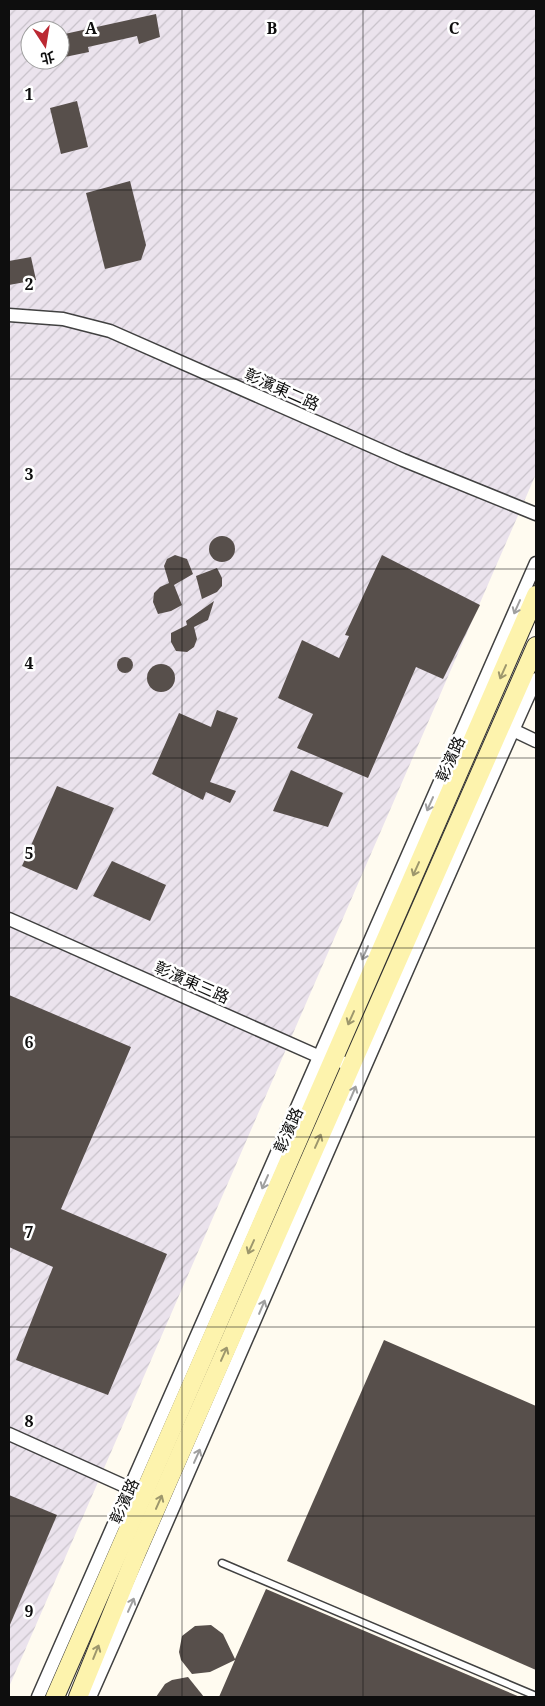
<svg xmlns="http://www.w3.org/2000/svg" width="545" height="1706" viewBox="0 0 545 1706" font-family="'Noto Serif','Noto Sans TC',serif">
	<style>
		.industrial { fill: url(#industrial-furrows); fill-rule: evenodd }
		.building { fill: #574f4b }
		.lines { fill: none; stroke-linecap: round; stroke-linejoin: round }
		.lane-casing { stroke: #414141; stroke-width: 9 }
		.street-casing { stroke: #414141; stroke-width: 15 }
		.secondary-casing { stroke: #303030; stroke-width: 20 }
		.lane { stroke: #fff; stroke-width: 6 }
		.street { stroke: #fff; stroke-width: 12 }
		.secondary { stroke: #fdf3ad; stroke-width: 18 }
		.oneway { stroke: #9f9f9f }
		.oneway2 { stroke: #9d976d }
		.grid { fill: none; stroke: #0e0e0e; stroke-width: 1; stroke-opacity: 0.55 }
		.labels { text-anchor: middle; stroke-width: 5; stroke-linejoin: round; paint-order: stroke }
		.street-label { font-size: 16px; fill: #0e0e0e; stroke: #fff }
		.grid-label { font-size: 16px; text-anchor: middle; font-weight: bold; fill: #0e0e0e; stroke: #fff; stroke-width: 5; stroke-linejoin: round; paint-order: stroke }
	</style>
	<defs>
		<pattern id="industrial-furrows" width="10" height="10" patternUnits="userSpaceOnUse" patternTransform="scale(1.25)"><rect width="10" height="10" fill="#ebe3ed"/><path d="M-1 1l2-2M0 10L10 0M9 11l2-2" fill="none" stroke="#c8c2ca"/></pattern>
	</defs>
	<rect width="100%" height="100%" fill="#fffbf0"/>
	<path class="industrial" d="M9,9H536V474L9,1687ZM30,30H60V60H30Z"/>
	<g class="building">
		<polygon points="156,14 160,37 139,44 137,36 88,47 89,52 60,58 60,35"/>
		<polygon points="77,101 88,147 61,154 50,108"/>
		<polygon points="130,181 146,245 141,260 105,269 86,193"/>
		<polygon points="31,257 36,280 9,285 9,261"/>
		<circle cx="222" cy="549" r="13"/>
		<polygon points="175,555 187,559 193,574 174,585 182,605 171,611 158,614 153,602 154,593 160,587 169,583 164,566 167,559"/>
		<polygon points="382,555 480,605 443,679 416,667 368,778 297,748 313,714 278,698 302,640 339,658 349,636 345,635"/>
		<polygon points="217,568 222,578 222,586 217,592 202,599 196,576"/>
		<polygon points="214,601 208,620 194,627 197,639 194,647 187,652 176,651 171,642 171,633 187,625 186,621"/>
		<circle cx="125" cy="665" r="8"/>
		<circle cx="161" cy="678" r="14"/>
		<polygon points="217,710 238,718 210,782 236,791 230,803 206,792 203,800 152,774 179,713 211,727"/>
		<polygon points="291,770 343,793 328,827 273,811"/>
		<polygon points="57,786 114,808 77,890 22,866"/>
		<polygon points="112,861 166,885 150,921 93,896"/>
		<polygon points="9,995 131,1047 61,1209 167,1254 108,1395 16,1360 53,1267 9,1247"/>
		<polygon points="384,1340 536,1406 536,1670 287,1561"/>
		<polygon points="9,1495 57,1515 9,1627"/>
		<polygon points="266,1589 520,1697 219,1697 235,1660 210,1672 192,1674 181,1660 179,1652 182,1636 195,1626 211,1625 223,1634 235,1659"/>
		<polygon points="188,1677 204,1697 156,1697 165,1684 172,1680"/>
	</g>
	<g class="lines">
		<defs>
			<polyline id="lane" points="222,1563 536,1696"/>
			<g id="street">
				<polyline points="9,315 63,319 110,331 403,460 536,514"/>
				<polyline points="513,730 536,741"/>
				<path d="M9,919L320,1057C339,1057 343,1065 359,1068"/>
				<polyline points="9,1434 129,1488"/>
				<polyline points="38,1697 536,563"/>
				<path d="M90,1697C240,1358 384,1017 536,679"/>
			</g>
			<g id="secondary">
				<polyline points="55,1697 536,595"/>
				<polyline points="78,1697 137,1552 536,646"/>
			</g>
		</defs>
		<use href="#lane" class="lane-casing"/>
		<use href="#street" class="street-casing"/>
		<use href="#secondary" class="secondary-casing"/>
		<use href="#lane" class="lane"/>
		<use href="#street" class="street"/>
		<use href="#secondary" class="secondary"/>
	</g>
	<defs><path id="oneway-shaft" d="M-6 0H5M1.5-3L5.5 0L1.5 3" fill="none" stroke-width="1.6" stroke-linecap="round" stroke-linejoin="round" transform="scale(1.25)"/></defs>
	<g class="oneway">
		<use href="#oneway-shaft" transform="translate(517 607) rotate(114)"/>
		<use href="#oneway-shaft" transform="translate(430 804) rotate(114)"/>
		<use href="#oneway-shaft" transform="translate(365 953) rotate(114)"/>
		<use href="#oneway-shaft" transform="translate(353 1093) rotate(-67)"/>
		<use href="#oneway-shaft" transform="translate(265 1182) rotate(114)"/>
		<use href="#oneway-shaft" transform="translate(262 1307) rotate(-67)"/>
		<use href="#oneway-shaft" transform="translate(197 1456) rotate(-66)"/>
		<use href="#oneway-shaft" transform="translate(131 1605) rotate(-66)"/>
	</g>
	<g class="oneway2">
		<use href="#oneway-shaft" transform="translate(503 672) rotate(114)"/>
		<use href="#oneway-shaft" transform="translate(416 869) rotate(114)"/>
		<use href="#oneway-shaft" transform="translate(351 1018) rotate(114)"/>
		<use href="#oneway-shaft" transform="translate(318 1141) rotate(-66)"/>
		<use href="#oneway-shaft" transform="translate(251 1247) rotate(114)"/>
		<use href="#oneway-shaft" transform="translate(224 1354) rotate(-66)"/>
		<use href="#oneway-shaft" transform="translate(159 1502) rotate(-66)"/>
		<use href="#oneway-shaft" transform="translate(96 1652) rotate(-68)"/>
	</g>
	<path class="grid" d="M182,9V1697M363,9V1697M9,190H536M9,379H536M9,569H536M9,758H536M9,948H536M9,1137H536M9,1327H536M9,1516H536"/>
	<g class="labels">
		<g class="street-label">
			<text transform="translate(282 389) rotate(24)" y="6">彰濱東二路</text>
			<text transform="translate(450 759) rotate(-66)" y="6">彰濱路</text>
			<text transform="translate(192 982) rotate(24)" y="6">彰濱東三路</text>
			<text transform="translate(288 1130) rotate(-66)" y="6">彰濱路</text>
			<text transform="translate(124 1501) rotate(-66)" y="6">彰濱路</text>
		</g>
	</g>
	<g class="grid-label">
		<text x="91" y="34">A</text>
		<text x="272" y="34">B</text>
		<text x="454" y="34">C</text>
		<text x="29" y="100">1</text>
		<text x="29" y="290">2</text>
		<text x="29" y="480">3</text>
		<text x="29" y="669">4</text>
		<text x="29" y="859">5</text>
		<text x="29" y="1048">6</text>
		<text x="29" y="1238">7</text>
		<text x="29" y="1427">8</text>
		<text x="29" y="1617">9</text>
	</g>
	<rect width="545" height="1706" fill="none" stroke="#0e0e0e" stroke-width="20"/>
	<g transform="translate(45 45) rotate(168)"><circle r="24" fill="#ffffff" stroke="#9f9f9f"/>
	<path d="M0-4L9 19L0 12L-9 19Z" fill="#bb2933"/>
	<text y="-8" font-size="14" font-weight="bold" text-anchor="middle" fill="#0e0e0e">北</text>
	</g>
</svg>
